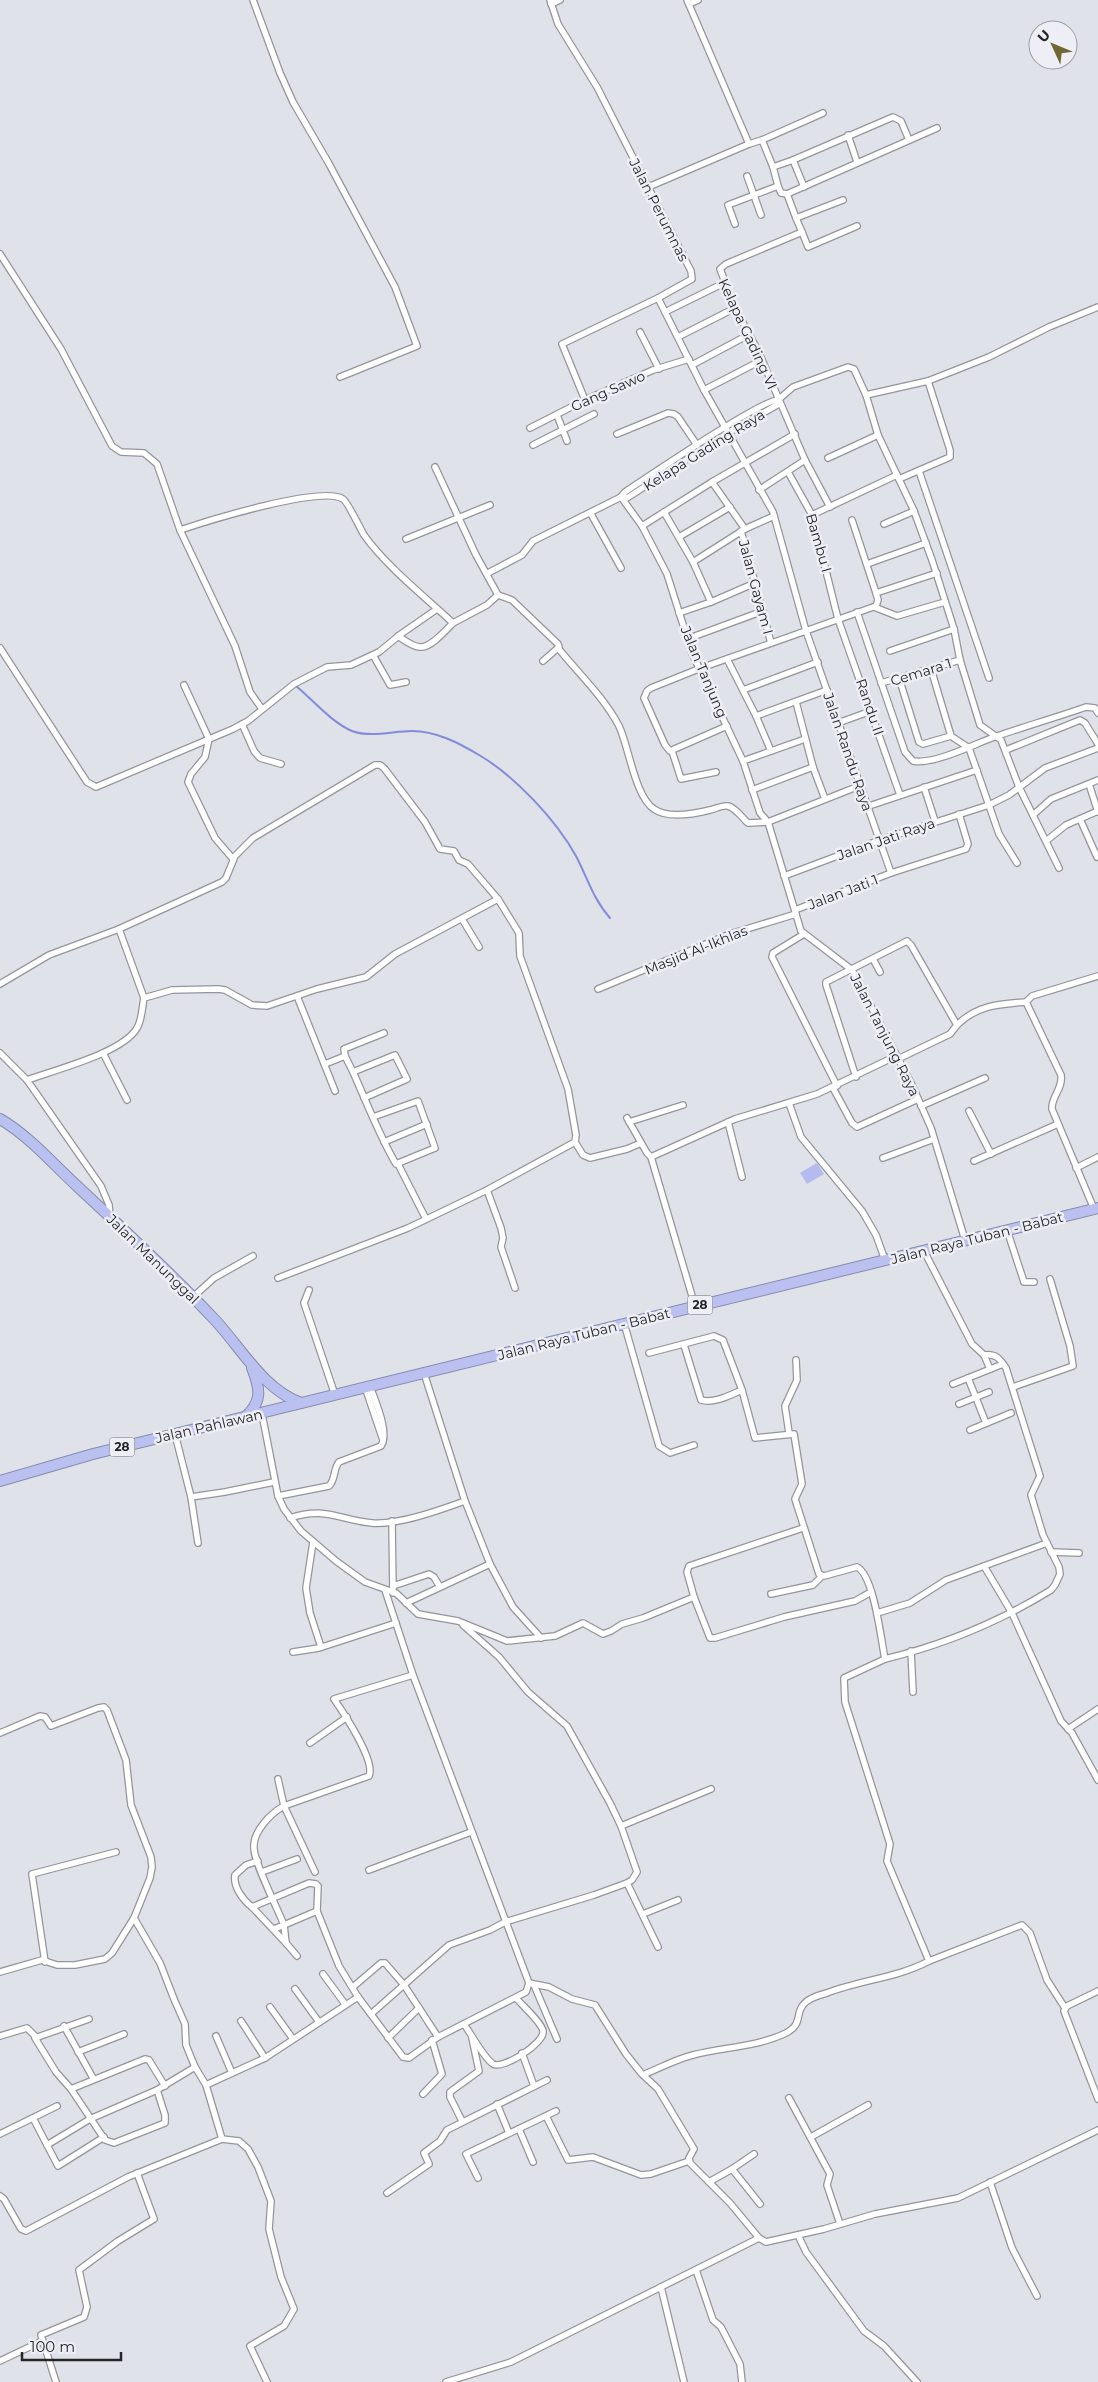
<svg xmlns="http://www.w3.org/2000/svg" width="1098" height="2382" viewBox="0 0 1098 2382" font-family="Montserrat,sans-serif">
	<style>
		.green { fill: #b5bbee }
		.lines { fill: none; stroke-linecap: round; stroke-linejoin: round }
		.stream { stroke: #838bdb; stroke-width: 2 }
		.street-casing { stroke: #94959c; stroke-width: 8 }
		.highway-casing { stroke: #868bab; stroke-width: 12 }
		.street { stroke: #fff; stroke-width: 5.5 }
		.highway { stroke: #bac1f1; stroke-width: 10 }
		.labels { text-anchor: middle; stroke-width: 5; stroke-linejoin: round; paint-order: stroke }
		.shield { fill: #eeeff6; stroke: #616266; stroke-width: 1 }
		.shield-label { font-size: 12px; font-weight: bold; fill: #252628 }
		.street-label { font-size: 14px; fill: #252628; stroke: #eeeff6 }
	</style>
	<rect width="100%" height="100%" fill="#e0e2e9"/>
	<polygon class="green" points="817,1163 824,1174 807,1184 800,1173"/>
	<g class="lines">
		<path class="stream" d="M296,686C313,700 331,722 352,731C371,738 393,731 412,731C436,731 459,743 479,755C515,776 556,820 576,856C587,877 593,899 610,918"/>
		<defs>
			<g id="street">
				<polyline points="253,0 280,73 293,102 328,162 395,287 417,346 340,377"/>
				<polyline points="550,0 558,24 597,87 691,271 692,279 658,298 704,390 773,512 806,631 891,873"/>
				<polyline points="687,0 749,144"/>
				<polyline points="551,4 560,0"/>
				<polyline points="689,4 698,0"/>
				<polyline points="848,135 857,162"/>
				<polyline points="762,140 823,113"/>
				<polyline points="793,160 893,117 901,121 909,140"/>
				<polyline points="773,167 778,186"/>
				<polyline points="747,176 761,215"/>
				<polyline points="646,188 749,144 762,140 773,167 793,160 804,187"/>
				<polyline points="843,200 796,218 787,194 937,128"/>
				<polyline points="796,218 802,232"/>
				<polyline points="735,224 728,205 778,186 781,193 787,194"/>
				<polyline points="0,254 61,349 112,446 121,452 144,453 157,464 180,530 235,646 250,692 262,709"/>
				<polyline points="665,312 724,283"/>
				<polyline points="640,332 659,369"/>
				<polyline points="678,337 735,308"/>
				<polyline points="692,365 750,334"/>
				<polyline points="704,390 762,360"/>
				<polyline points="866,395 928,381 989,357 1049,327 1098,307"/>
				<polyline points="585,400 562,344 658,298"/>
				<polyline points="557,415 567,441"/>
				<polyline points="530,428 585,400 653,370 689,359"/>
				<polyline points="617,434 668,413 674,414 678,417 697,445"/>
				<polyline points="533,445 594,414"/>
				<polyline points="828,458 878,435"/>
				<polyline points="919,471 989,678"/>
				<polyline points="788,472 812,515 838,619 900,795"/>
				<polyline points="899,479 950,457 950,450 928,381"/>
				<polyline points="712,482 745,529"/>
				<polyline points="759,490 805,460"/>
				<polyline points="621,497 642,526 667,574 692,653 743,761 760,813 768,822 801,931 852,970 912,1085 931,1128 965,1240"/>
				<polyline points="621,497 627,498 728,433 777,405 778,400 793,387 848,367 854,369 866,395 878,435 914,511 932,560 954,629 960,660 980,725 1001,740 1019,787 1059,868"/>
				<polyline points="830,507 805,460 759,353 735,308 720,269 726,264 802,232 808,247 857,226"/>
				<polyline points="664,512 693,562 711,602"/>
				<polyline points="591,514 621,568"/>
				<polyline points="812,515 897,475"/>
				<polyline points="884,524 914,511"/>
				<polyline points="642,526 712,482 795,434"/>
				<path d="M180,530C207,521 322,485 343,499C347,501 360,528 364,535C386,566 425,597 453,623L487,605L498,595L476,555L435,467"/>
				<polyline points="741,531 771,643"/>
				<polyline points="679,537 730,507"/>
				<polyline points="406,539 490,505"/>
				<polyline points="693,562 745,529 774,516"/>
				<polyline points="867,564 926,543"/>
				<path d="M488,573L522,555L533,541L621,497L625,492C646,478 762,399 778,400"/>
				<polyline points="876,593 937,573"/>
				<polyline points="498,595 512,600 558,644 559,647 543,661"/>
				<polyline points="874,607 897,616 945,602"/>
				<path d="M857,612L905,752L913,761C935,765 976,743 997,736C1027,726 1057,717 1086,707L1095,708L1098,713"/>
				<polyline points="679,613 711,602 755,583"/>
				<path d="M398,636C404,640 413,647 420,647C431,648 446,630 453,623"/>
				<polyline points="687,639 763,611"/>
				<polyline points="0,648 87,782 96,787 233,729 248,721 294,684 327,667 351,665 379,652 401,634 437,609"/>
				<path d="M558,648C578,673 604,697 619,726C629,747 635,797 654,809C668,819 694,814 710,810C715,809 722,805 728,806C736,808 742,818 748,823L768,822L859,786"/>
				<polyline points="890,651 954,629"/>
				<polyline points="373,655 390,685 406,682"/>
				<polyline points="727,659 756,716 771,751"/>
				<polyline points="931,669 951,736 969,748 999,834 1017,863"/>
				<polyline points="899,678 919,742 923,744 951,736"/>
				<polyline points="881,683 960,660"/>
				<polyline points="184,685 209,739 205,757 191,774 188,782 215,838 233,859"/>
				<polyline points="743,690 818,662"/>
				<polyline points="796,702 813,767 825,799"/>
				<polyline points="756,716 827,690"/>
				<polyline points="838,723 871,711"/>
				<polyline points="242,724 254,751 260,758 281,764"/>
				<polyline points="727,726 670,751 665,745 644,698 647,691 651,688 701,668 876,606 878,600 876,593 852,520"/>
				<polyline points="1006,750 1080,720 1085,723 1098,744"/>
				<polyline points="672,751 681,779 716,772"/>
				<polyline points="743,761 805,739"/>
				<polyline points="1089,784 1098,812"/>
				<polyline points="924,787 935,821"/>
				<polyline points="752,790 813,767"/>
				<polyline points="866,807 977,770"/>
				<polyline points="1033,815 1051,799 1098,780"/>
				<polyline points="1080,819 1097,857"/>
				<polyline points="1046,841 1066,825 1098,811"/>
				<polyline points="784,876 880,840 989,805 1009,795 1045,768 1098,748"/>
				<polyline points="795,910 891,873 966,849 968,844 959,814"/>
				<polyline points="462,919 479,947"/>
				<polyline points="804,934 773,953 772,957 837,1086"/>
				<polyline points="873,959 880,972"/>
				<polyline points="0,984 49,955 119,929"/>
				<polyline points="598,989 730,934 796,914"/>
				<polyline points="297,996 335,1091"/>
				<polyline points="144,998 119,929 222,882 226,878 235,856 253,838 375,765 380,765 384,768 425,822 440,849 454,851 459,860 468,864 498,899"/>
				<path d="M957,1025C977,1005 999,1004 1026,1002"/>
				<polyline points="0,1053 27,1080 101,1186 109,1205 110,1217"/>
				<polyline points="103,1053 127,1100"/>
				<polyline points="325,1064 345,1056"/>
				<path d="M353,1072C367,1103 379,1135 396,1164L435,1148L418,1101L373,1117"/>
				<polyline points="856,1077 826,985 826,982 907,941 911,945 957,1025 950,1034 898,1059"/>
				<path d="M27,1080C54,1070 123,1053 137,1028C142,1020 142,1008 144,998L172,990L218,989L225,990L252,1005L267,1006L317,989L366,977L395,954L498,899L519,933L520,956L568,1089L576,1135L575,1142L487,1190L408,1228L278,1278"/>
				<polyline points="833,1088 852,1123 857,1127 918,1099"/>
				<polyline points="364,1098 407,1079 395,1055 353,1072 345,1056 344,1049 384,1033"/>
				<polyline points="789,1103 801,1137 862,1211 876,1235 885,1260"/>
				<polyline points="921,1106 985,1078"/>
				<polyline points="969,1111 991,1154"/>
				<polyline points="627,1118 647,1153 651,1157 695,1306"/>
				<polyline points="629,1122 683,1105"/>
				<polyline points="728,1122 742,1177"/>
				<polyline points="384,1142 427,1124"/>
				<polyline points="575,1142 583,1155 590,1158 627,1149 641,1143"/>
				<polyline points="651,1157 735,1119 817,1094 896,1056"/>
				<polyline points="883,1158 934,1139"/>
				<polyline points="974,1161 1058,1124"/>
				<polyline points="398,1164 426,1219"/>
				<polyline points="1076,1168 1098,1157"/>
				<polyline points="487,1190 501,1228 503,1238 501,1247 515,1288"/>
				<path d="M1094,1209L1052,1109C1051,1097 1063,1089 1061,1075L1026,1002L1032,996L1098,976"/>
				<polyline points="1007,1230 1024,1282 1034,1282"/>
				<polyline points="309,1290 304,1303 335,1395"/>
				<polyline points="193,1297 214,1278 253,1256"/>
				<polyline points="624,1323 659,1446 670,1453 694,1445"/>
				<path d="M684,1345L701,1400C714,1404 730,1395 742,1390"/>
				<path d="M649,1353L714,1336L723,1340L742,1390L755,1438L794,1434L802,1484L795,1499L819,1574L824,1576L857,1567C874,1575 881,1640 885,1659C943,1645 999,1622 1051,1590L1055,1585L1060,1574L1059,1567L1043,1535L1031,1495L1040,1476L1006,1368C1000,1359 996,1353 984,1355L972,1344L924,1251"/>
				<polyline points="984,1355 990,1369"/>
				<polyline points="424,1373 465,1501 490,1564 513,1607 541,1638"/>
				<polyline points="968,1378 986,1423"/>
				<polyline points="953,1384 1003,1364"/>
				<polyline points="365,1387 383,1440"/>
				<polyline points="1013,1387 1073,1366 1070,1346 1050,1279"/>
				<polyline points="959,1404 989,1392"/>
				<polyline points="262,1414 278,1496 284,1509 301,1531 336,1561 365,1582 396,1593 418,1614 458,1621 507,1641 555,1636 583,1623 603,1634 611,1631 622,1624 643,1618 694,1597 687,1572 689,1566 803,1528"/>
				<polyline points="970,1430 1011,1413"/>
				<polyline points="789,1433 785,1406 797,1380 796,1360"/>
				<polyline points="175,1434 191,1497 198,1543"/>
				<path d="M278,1496L329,1486C336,1479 333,1469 339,1462L381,1446C390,1433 375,1401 370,1386"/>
				<polyline points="191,1497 225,1492 274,1482"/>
				<path d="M290,1518C325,1506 339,1520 372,1523C399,1525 440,1510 465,1501"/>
				<polyline points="392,1521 393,1593"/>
				<polyline points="313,1542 306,1588 310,1613 321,1647"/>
				<polyline points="1051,1552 1079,1553"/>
				<polyline points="984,1566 1047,1543"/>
				<polyline points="393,1586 429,1574 434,1577 440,1587"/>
				<polyline points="771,1594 813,1585 822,1576"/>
				<polyline points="694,1597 710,1638 715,1638 784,1617 855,1601 871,1592"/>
				<polyline points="406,1603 490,1564"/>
				<polyline points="877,1613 910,1603 946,1580 984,1566 1012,1613 1061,1721 1072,1733 1098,1780"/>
				<polyline points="911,1651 913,1692"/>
				<polyline points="293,1652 319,1648 396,1623"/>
				<polyline points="1068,1729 1098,1709"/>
				<polyline points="0,1733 40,1716 45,1717 51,1726 98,1708 104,1707 107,1710 126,1760 131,1805 151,1857 152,1867 150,1878 134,1918 160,1963 174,1999 185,2024 186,2045 195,2067"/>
				<polyline points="310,1743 347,1717"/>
				<polyline points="278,1779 284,1806 315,1872"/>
				<polyline points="621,1826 711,1789"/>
				<path d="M258,1861L246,1865L235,1875C233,1887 243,1900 252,1907L309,1883L316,1884L318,1886L317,1911L339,1966L358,1997L403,2057L409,2058L438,2037L526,1992L529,1983L413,1675L385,1590"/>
				<polyline points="369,1870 471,1832"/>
				<polyline points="262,1872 297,1859"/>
				<polyline points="627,1883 658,1947"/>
				<polyline points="252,1907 286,1943"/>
				<polyline points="643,1914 678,1900"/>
				<path d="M274,1929L284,1925C277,1907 255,1865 254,1849C252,1832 271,1813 284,1806L369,1776C376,1761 343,1712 334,1699L413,1675"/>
				<polyline points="297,1956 286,1943 284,1925 317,1911"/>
				<polyline points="929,1961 1022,1925 1030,1933 1047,1980 1065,2008"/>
				<polyline points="45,1962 32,1874 116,1852"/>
				<polyline points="0,1972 42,1960 57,1965 75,1965 105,1959 112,1953 134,1918"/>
				<polyline points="323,1974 345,2004"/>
				<polyline points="529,1983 549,1987 572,1999 595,2005 626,2054 641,2073 658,2089 694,2149 689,2158 690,2163 730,2203 759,2238 766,2242 824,2229 875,2214 958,2198 1098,2130"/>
				<polyline points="534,1985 557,2039"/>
				<polyline points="353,1987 381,1963 385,1963 404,1985 438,2037"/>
				<polyline points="295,1989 319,2022"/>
				<polyline points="1098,1991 1067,2006 1064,2011 1098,2099"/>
				<polyline points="270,2007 293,2039"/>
				<polyline points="371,2014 449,1945 490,1930 505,1922 594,1895 627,1883 632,1880 637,1872 621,1826 610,1803 567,1726 528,1692 499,1657 463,1625"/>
				<polyline points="89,2019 35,2038 56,2072 71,2089 145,2059 149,2060 165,2086"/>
				<polyline points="241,2021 265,2058"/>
				<path d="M464,2024C471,2034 484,2058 493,2064C503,2070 545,2043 543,2031C542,2023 522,2005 516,1998"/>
				<polyline points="64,2026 93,2078"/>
				<polyline points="0,2036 27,2028 36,2037"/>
				<polyline points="216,2036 232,2073"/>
				<polyline points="388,2038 419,2008"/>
				<polyline points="78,2052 124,2034"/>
				<polyline points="522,2053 534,2086"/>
				<path d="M643,2075C660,2068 676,2059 693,2055C724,2047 757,2047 786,2033C803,2024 795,2015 803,2005C808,1998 819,1995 827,1993C860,1980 897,1978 929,1961L887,1861L890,1844L845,1702L844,1678L885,1659"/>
				<polyline points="71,2089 105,2140 114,2143 165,2123 165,2115 157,2090"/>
				<polyline points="423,2094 442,2074 432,2040"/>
				<polyline points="789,2098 830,2174 827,2185 840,2224"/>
				<polyline points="497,2104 509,2133"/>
				<polyline points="546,2116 568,2160 593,2157 641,2175 651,2174 689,2161"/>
				<polyline points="33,2118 58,2166 104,2137"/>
				<polyline points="462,2121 450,2097 450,2092 479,2071 472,2038"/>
				<polyline points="519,2129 533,2162"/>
				<polyline points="0,2134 57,2106"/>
				<polyline points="811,2137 868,2105"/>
				<polyline points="47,2145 90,2119 157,2090 195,2067 206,2085"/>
				<polyline points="732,2169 754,2154"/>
				<polyline points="478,2178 466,2154 556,2111"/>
				<polyline points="709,2182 732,2169 760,2204"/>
				<polyline points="990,2182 1012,2248 1037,2296"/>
				<polyline points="387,2193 429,2164 424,2153 440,2141 447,2130 547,2080"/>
				<polyline points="0,2196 4,2199 21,2229 26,2231 128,2177 222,2139"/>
				<polyline points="798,2235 806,2252 864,2331 884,2346 917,2382"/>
				<polyline points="696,2270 713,2320 721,2327 740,2364 742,2382"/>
				<polyline points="0,2361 42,2341"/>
				<polyline points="56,2382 41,2335 84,2317 87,2307 79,2270 118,2241 154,2219 137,2173"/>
				<polyline points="267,2382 250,2346 284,2326 294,2309 281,2277 269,2229 271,2201 258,2167 248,2149 239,2141 222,2139 206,2085 265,2058 358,1997"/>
				<polyline points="446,2382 511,2362 661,2287"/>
				<polyline points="684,2382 661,2287 759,2238"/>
			</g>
			<g id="highway">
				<path d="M0,1119C29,1136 52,1163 77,1186C124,1230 171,1273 215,1320C242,1349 263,1389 301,1403"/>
				<path d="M245,1417C263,1402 260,1388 252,1368"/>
				<polyline points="0,1481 93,1454 1098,1208"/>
			</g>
		</defs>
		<use href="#street" class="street-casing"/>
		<use href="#highway" class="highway-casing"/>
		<use href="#street" class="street"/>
		<use href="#highway" class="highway"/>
	</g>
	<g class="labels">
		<g class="shield">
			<rect x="687.5" y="1295.5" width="25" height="19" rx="4"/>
			<rect x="109.5" y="1437.5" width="25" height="19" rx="4"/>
		</g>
		<g class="shield-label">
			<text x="700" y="1309">28</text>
			<text x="122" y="1451">28</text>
		</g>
		<g class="street-label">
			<text transform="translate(659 210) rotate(63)" y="5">Jalan Perumnas</text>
			<text transform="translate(748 334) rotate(65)" y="5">Kelapa Gading VI</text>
			<text transform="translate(608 391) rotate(-24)" y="5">Gang Sawo</text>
			<text transform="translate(704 450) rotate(-32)" y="5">Kelapa Gading Raya</text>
			<text transform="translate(819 543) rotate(74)" y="5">Bambu I</text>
			<text transform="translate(756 587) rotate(75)" y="5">Jalan Gayam I</text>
			<text transform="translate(704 672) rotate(67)" y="5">Jalan Tanjung</text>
			<text transform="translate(921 672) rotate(-17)" y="5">Cemara 1</text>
			<text transform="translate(870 707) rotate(71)" y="5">Randu II</text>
			<text transform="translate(848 752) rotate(71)" y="5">Jalan Randu Raya</text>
			<text transform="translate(886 839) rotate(-19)" y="5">Jalan Jati Raya</text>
			<text transform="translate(843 892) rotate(-21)" y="5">Jalan Jati 1</text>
			<text transform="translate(696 950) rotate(-22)" y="5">Masjid Al-Ikhlas</text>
			<text transform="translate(885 1035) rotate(63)" y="5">Jalan Tanjung Raya</text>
			<text transform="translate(977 1238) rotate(-14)" y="5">Jalan Raya Tuban - Babat</text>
			<text transform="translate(153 1259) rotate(44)" y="5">Jalan Manunggal</text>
			<text transform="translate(584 1334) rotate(-14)" y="5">Jalan Raya Tuban - Babat</text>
			<text transform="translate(209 1426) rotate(-13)" y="5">Jalan Pahlawan</text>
		</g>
	</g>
	<g transform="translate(1053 45) rotate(314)"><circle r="24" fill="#eeeff6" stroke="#9e9fa4"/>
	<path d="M0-4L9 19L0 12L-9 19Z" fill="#716734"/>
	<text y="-8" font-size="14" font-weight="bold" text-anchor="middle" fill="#252628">U</text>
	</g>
	<path d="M22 2352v8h99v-8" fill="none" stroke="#252628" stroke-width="2.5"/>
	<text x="30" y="2352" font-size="15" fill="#252628" stroke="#eeeff6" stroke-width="4" paint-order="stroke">100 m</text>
</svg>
